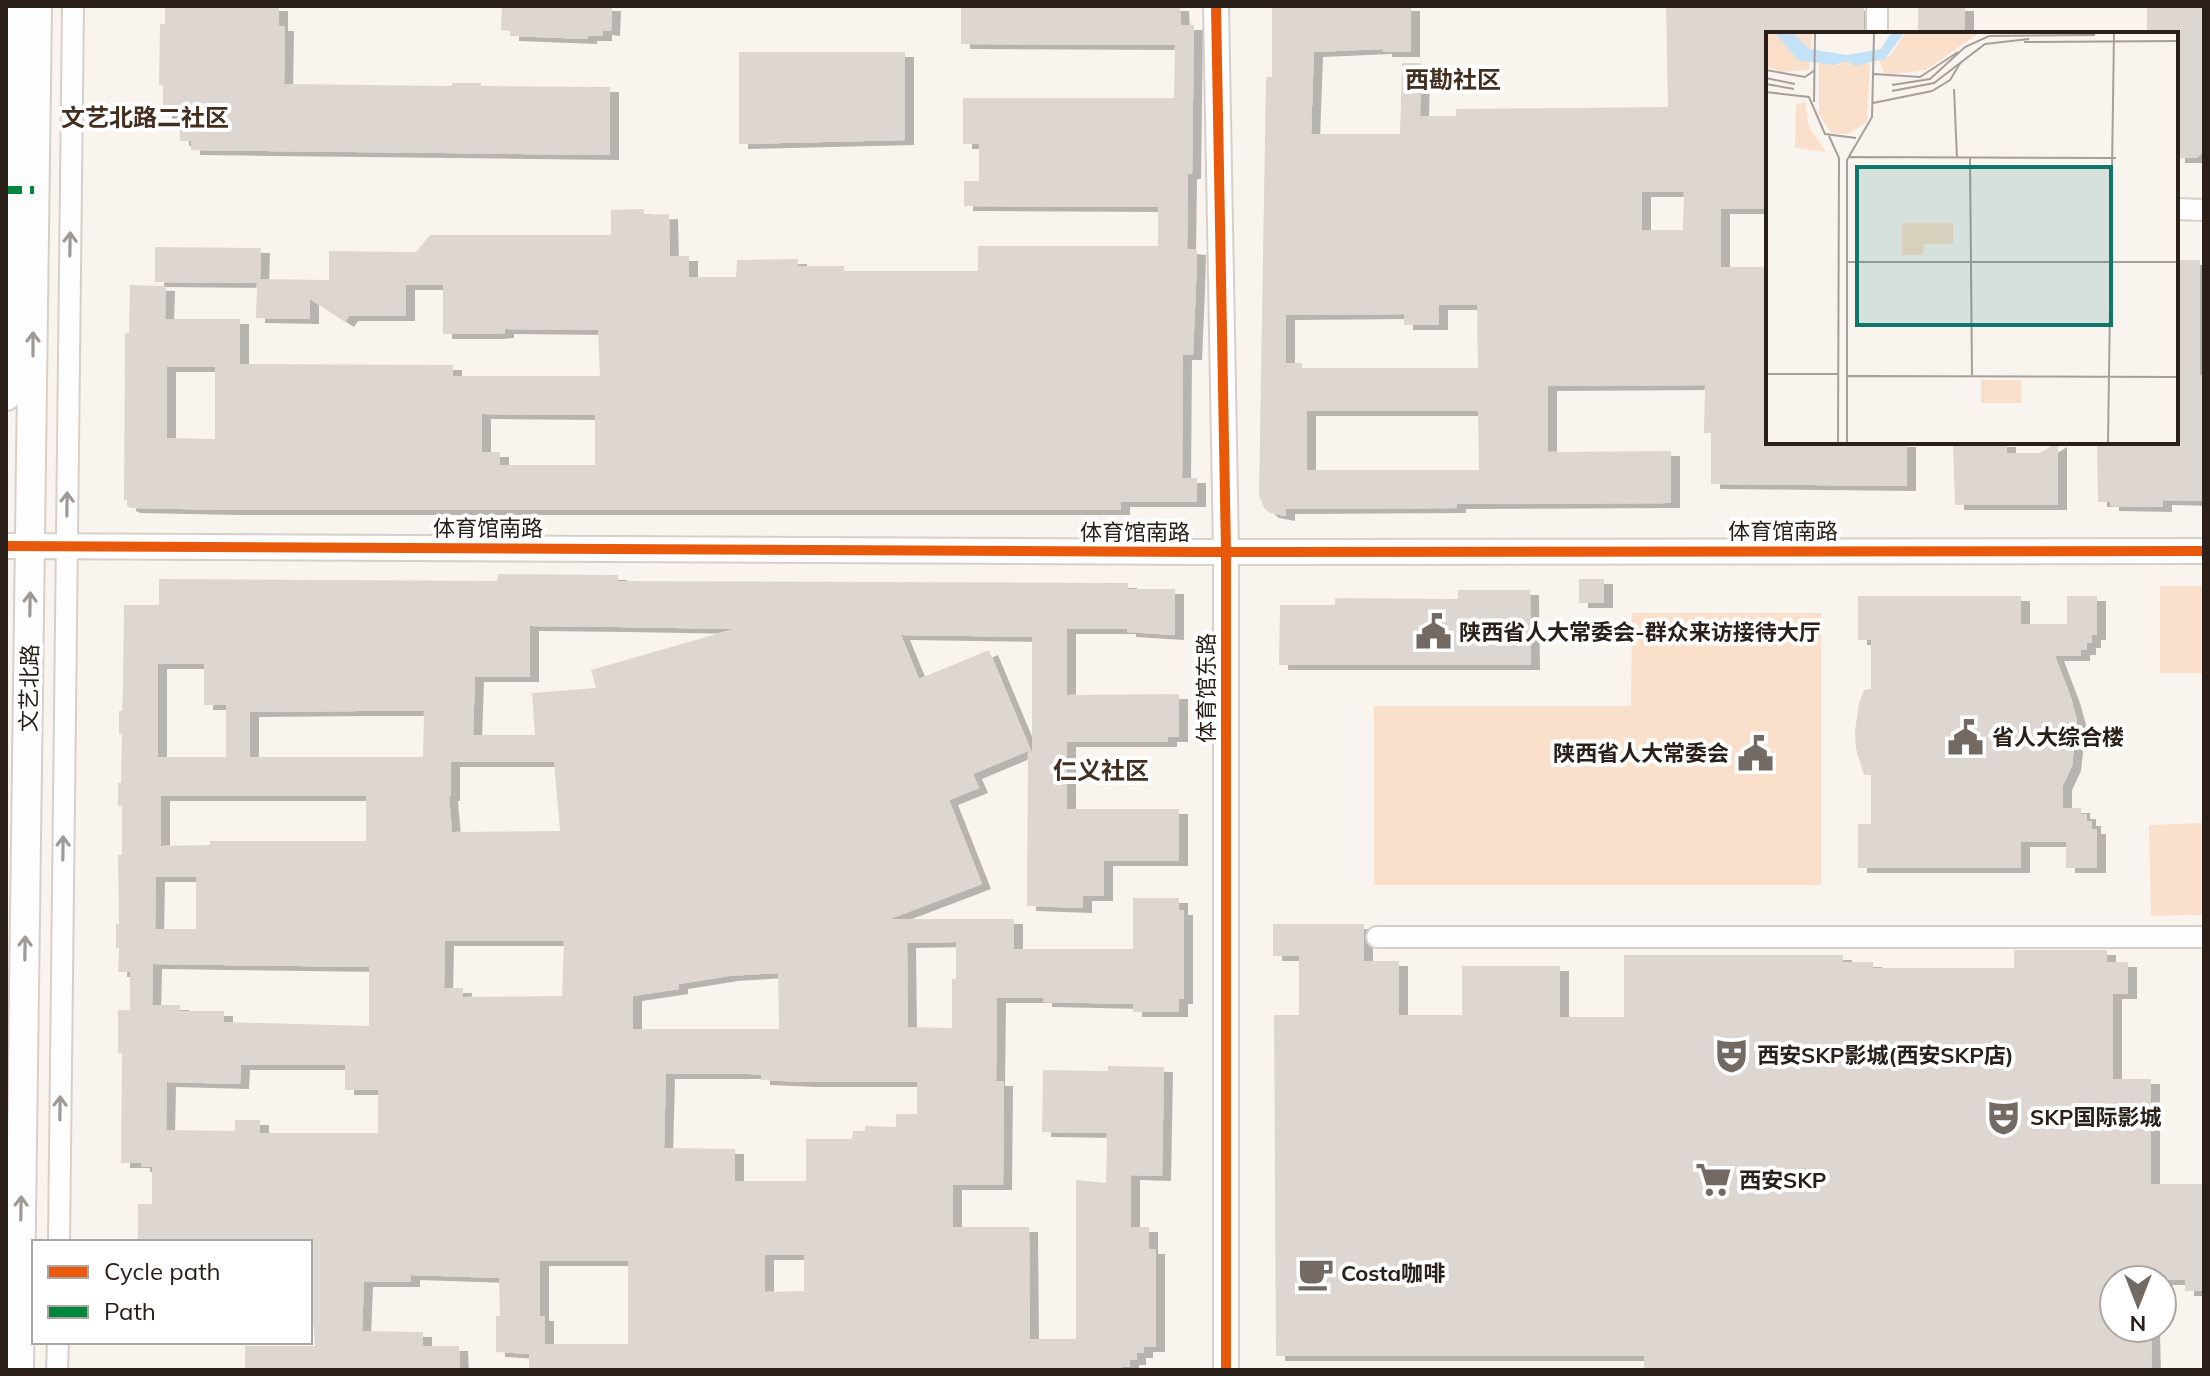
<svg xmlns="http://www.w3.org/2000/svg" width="2210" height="1376" viewBox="0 0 2210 1376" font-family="Mulish,'Noto Sans SC',sans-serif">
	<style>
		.green { fill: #fae0cb }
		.building { fill: #ded7d1; fill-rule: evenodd; filter: url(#shadow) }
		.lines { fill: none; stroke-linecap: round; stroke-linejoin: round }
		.minor-casing { stroke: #d7cfca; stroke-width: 24 }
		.tertiary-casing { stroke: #d7cfca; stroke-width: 28 }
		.secondary-casing { stroke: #d7cfca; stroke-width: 32 }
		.minor { stroke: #fefdfd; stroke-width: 20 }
		.tertiary { stroke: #fefdfd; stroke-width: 24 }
		.secondary { stroke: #fefdfd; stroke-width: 28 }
		.quiet { stroke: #00873e; stroke-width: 8; stroke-dasharray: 16 8; stroke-linecap: butt }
		.cycleway-casing { stroke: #fff; stroke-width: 15 }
		.cycleway { stroke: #e8590c; stroke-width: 10 }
		.oneway { stroke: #9f9a96 }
		.labels { text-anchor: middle; stroke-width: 8; stroke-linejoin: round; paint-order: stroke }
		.street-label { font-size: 22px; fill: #2a2019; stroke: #fff }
		.poi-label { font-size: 22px; font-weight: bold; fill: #2a2019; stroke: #fff; text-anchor: start }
		.neighbourhood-label { font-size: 24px; font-weight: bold; fill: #432f1f; stroke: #fff }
		.inset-road { fill: none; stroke: #a79f99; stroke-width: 2 }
		.view { fill: #0f766e; fill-opacity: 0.15; stroke: #0f766e; stroke-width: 4 }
		.inset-edge { fill: none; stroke: #2a2019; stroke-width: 4 }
	</style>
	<defs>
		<filter id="shadow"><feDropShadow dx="9" dy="5" stdDeviation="0" flood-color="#0004"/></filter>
	</defs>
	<rect width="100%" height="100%" fill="#faf4ef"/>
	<g class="green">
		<rect x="2160" y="586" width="44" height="87"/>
		<polygon points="1632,613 1821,613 1821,885 1374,885 1374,706 1631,706"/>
		<polygon points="2204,823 2204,915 2151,916 2149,825"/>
	</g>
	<g class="building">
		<polygon points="165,6 279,6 279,26 285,26 284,84 452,86 452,83 481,83 481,86 610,87 610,155 191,150 191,141 180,141 179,114 163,114 163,85 159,85 160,24 165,24"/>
		<polygon points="502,6 612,6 611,31 603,30 603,36 588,36 588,39 510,36 510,31 501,30"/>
		<path d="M961,6H1180L1181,25H1194L1192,174H1188L1187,249L1197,250L1196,285L1193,355H1183L1182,478H1197V502H1121V510H232L131,508L127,506V500H124L125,333H129L130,285L166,286L165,319H240V364L453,365V376H600L598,330L505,329V333L492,334H443V285H406V316H349L345,322L310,299V319L256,318L257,283L155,282V247L261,248L260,279L329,280V251L416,252L430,235H611V210L644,209V215L669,214L670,256H689V277H736L737,260L798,259V266H844V271H978V246H1158V207L964,206V181H979V144H963V98H1174L1175,45L961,44ZM167,367H215V439L167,438ZM482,414L595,415V465H500V452H482Z"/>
		<path d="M1272,6H1411V52H1383V49L1314,52L1311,134H1400L1402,63H1421L1420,116H1456V109L1668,107L1666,6H1864V34H1768V209H1721V267H1768V442H1907V486L1711,484V433H1704L1705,385L1548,386V452L1671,451V503L1457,504V508L1286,509V516L1270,513L1264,508L1259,496L1266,77H1272ZM1642,192H1684L1683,230H1642ZM1439,305H1477L1478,368H1302V363H1286V315L1404,314V325H1439ZM1307,411H1478L1479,470H1307Z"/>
		<rect x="1918" y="6" width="47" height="28"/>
		<polygon points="2147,6 2204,6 2204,151 2197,158 2176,158 2176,34 2147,34"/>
		<polygon points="739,52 905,52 905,140 739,144"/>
		<polygon points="2176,260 2200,260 2200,376 2204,375 2204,501 2163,500 2163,507 2110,506 2110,502 2098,502 2097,442 2176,442"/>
		<polygon points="1953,442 2007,442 2007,453 2040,453 2058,442 2058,505 1955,505"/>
		<path d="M498,574L618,575V581L1128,583V589H1175V635L1127,632V629H1067V695L1179,694V737H1168V742H1067V809H1179V861H1104V896H1083V908L1027,906L1028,751L973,774L979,788L949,800L982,884L890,919H1014V949H1133V898H1179V910H1184V999H1179V1012H1133V1004L1043,1002V998H997L996,1081H1004L1003,1185H953V1227H1029L1030,1339H1076V1180L1106,1183L1107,1133L1042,1132L1043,1070L1108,1071V1066L1164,1067L1162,1176L1131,1175V1227H1149V1249H1156V1347H1144V1353H1137V1360H1130V1367H1122V1370H529V1354L496,1352V1316H500L499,1278L411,1275V1282H364L362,1331L423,1332V1346H459L460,1370H245V1346H315L312,1308H310V1242H138V1204H152V1167H141V1163H121L122,1053H118V1010H130V972H118L119,948H116V924H119L118,855H122V806H118V783H121L122,734H119V711H122L123,688L124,605H159V579L497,581ZM530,626L618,627L734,629L591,670L596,688L532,693L535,735H473L475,677H530ZM901,635L1032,637V753L989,650L919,679ZM158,664H204V705H226V757H158ZM358,711H424L423,757H250V712ZM451,762H554L560,831L452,832L449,796H451ZM161,796H366V841H210V845L161,846ZM156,877H196V929H155ZM445,941H564L562,996L463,997V988H444ZM956,942V979H952V1028L908,1027L907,943ZM153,964L369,967V1026L224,1022V1011H180V1005H152ZM778,973L779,1029H633V996L679,989V984L729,976ZM241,1065H345V1090H378V1133H260V1120H235V1131L166,1130L167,1082L240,1084ZM666,1074H750L761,1075V1080L806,1082H917V1114H896V1127L865,1126V1131H853L852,1139H806V1181H735V1149L664,1148ZM765,1255H804V1291L765,1292ZM540,1261H628V1344H545V1316H540Z"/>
		<rect x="1579" y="579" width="25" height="24"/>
		<polygon points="1458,590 1530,590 1531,665 1279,665 1280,605 1335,605 1335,598 1458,599"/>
		<polygon points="1858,596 2021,596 2021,624 2067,624 2067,596 2097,596 2097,635 2092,635 2092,643 2087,643 2087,650 2081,650 2081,656 2055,656 2071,698 2077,720 2072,766 2063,785 2063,808 2081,808 2081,814 2087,814 2087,821 2092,821 2092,829 2097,829 2097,868 2066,868 2066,842 2021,842 2021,868 1858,868 1858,824 1871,824 1871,775 1864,775 1856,749 1855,731 1859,703 1864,690 1871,689 1871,640 1858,640"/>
		<polygon points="1273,924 1364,924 1364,961 1399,961 1399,1015 1462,1015 1462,966 1560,966 1560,1017 1624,1017 1624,955 1843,955 1843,962 1873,962 1873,968 2014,968 2014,950 2107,950 2107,962 2128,962 2128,994 2113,994 2113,1079 2151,1079 2151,1184 2204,1184 2204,1291 2185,1291 2185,1280 2114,1280 2114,1328 2151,1328 2152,1370 1644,1370 1644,1356 1276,1356 1274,1015 1299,1015 1299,956 1273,956"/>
	</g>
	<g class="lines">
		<defs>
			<g id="minor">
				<polyline points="1877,6 1877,34"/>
				<polyline points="2176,209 2204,210"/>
				<polyline points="1377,937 2204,937"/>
				<polyline points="59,1242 73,6"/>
				<polyline points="57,1370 58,1342"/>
			</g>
			<g id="tertiary">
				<polyline points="1216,6 1226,551 1226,1370"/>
				<polyline points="6,546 1193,552 2204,551"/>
			</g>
			<g id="secondary">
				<polyline points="6,396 11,6"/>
				<polyline points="19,1370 37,6"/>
			</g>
		</defs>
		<use href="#minor" class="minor-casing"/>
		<use href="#tertiary" class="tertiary-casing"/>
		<use href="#secondary" class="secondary-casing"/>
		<use href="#minor" class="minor"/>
		<use href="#tertiary" class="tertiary"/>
		<use href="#secondary" class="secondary"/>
		<polyline class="quiet" points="6,190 34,190"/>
		<defs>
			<g id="cycleway">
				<polyline points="1216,6 1226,551 1226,1370"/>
				<polyline points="6,546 1193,552 2204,551"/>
			</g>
		</defs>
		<use href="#cycleway" class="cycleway-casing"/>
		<use href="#cycleway" class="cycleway"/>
	</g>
	<defs><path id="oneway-shaft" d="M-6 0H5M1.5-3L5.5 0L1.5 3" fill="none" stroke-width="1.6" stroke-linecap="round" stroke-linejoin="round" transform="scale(2)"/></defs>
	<g class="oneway">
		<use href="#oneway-shaft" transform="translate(70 244) rotate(-89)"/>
		<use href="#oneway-shaft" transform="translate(33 344) rotate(-90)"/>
		<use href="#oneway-shaft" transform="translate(67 504) rotate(-89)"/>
		<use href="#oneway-shaft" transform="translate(30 604) rotate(-89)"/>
		<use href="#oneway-shaft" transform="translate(63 848) rotate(-89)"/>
		<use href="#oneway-shaft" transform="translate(25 948) rotate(-89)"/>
		<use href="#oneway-shaft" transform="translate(60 1108) rotate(-89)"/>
		<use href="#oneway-shaft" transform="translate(21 1208) rotate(-89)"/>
	</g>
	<defs>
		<symbol id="civic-bare" viewBox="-9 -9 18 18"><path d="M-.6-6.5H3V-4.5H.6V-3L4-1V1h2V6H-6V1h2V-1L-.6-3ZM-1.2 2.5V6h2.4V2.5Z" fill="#736a64" stroke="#fff" stroke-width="2.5" paint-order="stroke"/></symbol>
		<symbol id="theatre-bare" viewBox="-9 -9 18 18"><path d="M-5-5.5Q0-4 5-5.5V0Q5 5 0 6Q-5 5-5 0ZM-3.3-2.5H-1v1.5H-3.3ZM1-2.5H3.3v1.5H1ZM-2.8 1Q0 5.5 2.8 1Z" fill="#736a64" stroke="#fff" stroke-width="2.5" paint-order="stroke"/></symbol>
		<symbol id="supermarket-bare" viewBox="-9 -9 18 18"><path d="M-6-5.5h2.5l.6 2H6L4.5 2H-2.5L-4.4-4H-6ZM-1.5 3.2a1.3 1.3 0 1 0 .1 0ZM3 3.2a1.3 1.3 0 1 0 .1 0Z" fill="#736a64" stroke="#fff" stroke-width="2.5" paint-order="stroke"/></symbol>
		<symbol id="cafe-bare" viewBox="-9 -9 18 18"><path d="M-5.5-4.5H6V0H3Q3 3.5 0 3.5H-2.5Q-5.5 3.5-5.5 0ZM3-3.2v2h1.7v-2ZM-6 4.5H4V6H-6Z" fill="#736a64" stroke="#fff" stroke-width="2.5" paint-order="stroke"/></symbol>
	</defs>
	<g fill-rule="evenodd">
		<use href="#civic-bare" x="1408" y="606" width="51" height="51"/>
		<use href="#civic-bare" x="1940" y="712" width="51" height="51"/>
		<use href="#civic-bare" x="1730" y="728" width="51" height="51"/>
		<use href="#theatre-bare" x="1706" y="1030" width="51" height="51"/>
		<use href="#theatre-bare" x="1978" y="1092" width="51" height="51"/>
		<use href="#supermarket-bare" x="1688" y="1154" width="51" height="51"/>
		<use href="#cafe-bare" x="1290" y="1248" width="51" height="51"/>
	</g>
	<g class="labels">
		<g class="street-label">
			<text x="488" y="536">体育馆南路</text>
			<text x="1783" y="539">体育馆南路</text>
			<text x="1135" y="540">体育馆南路</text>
			<text transform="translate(29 688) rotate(-89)" y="8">文艺北路</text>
			<text transform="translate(1206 688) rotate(-90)" y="8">体育馆东路</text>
		</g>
		<g class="poi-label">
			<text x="1459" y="640">陕西省人大常委会-群众来访接待大厅</text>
			<text x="1992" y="745">省人大综合楼</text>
			<text x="1729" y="761" text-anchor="end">陕西省人大常委会</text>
			<text x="1757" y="1063">西安SKP影城(西安SKP店)</text>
			<text x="2030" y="1125">SKP国际影城</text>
			<text x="1739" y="1188">西安SKP</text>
			<text x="1341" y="1281">Costa咖啡</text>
		</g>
		<g class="neighbourhood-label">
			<text x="1453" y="88">西勘社区</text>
			<text x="145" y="126">文艺北路二社区</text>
			<text x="1101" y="779">仁义社区</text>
		</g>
	</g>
	<g transform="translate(1766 32)">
		<rect width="412" height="412" fill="#faf4ef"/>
		<path d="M0,1H46L43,38L16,40L0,34ZM139,1H213L160,38L119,43L113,29L124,24ZM76,29L104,32L101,90L82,102L65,101L53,83V30L74,33ZM39,70L43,95L60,120L29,116L30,73ZM136,191H187V212H158L157,223H136ZM215,348H255V371H215Z" fill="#fae0cb"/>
		<path d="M9,1H27L43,17L81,23L115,17L125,1H138L119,27L89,34L83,29L67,33L32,28Z" fill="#c3e2f7"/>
		<path class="inset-road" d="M382,1H412M258,10L412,9M0,38L39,45L49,38M108,42L154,45L192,20M0,46L29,52M0,52L28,57M126,53L164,47L199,15L223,4L329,3M188,57L191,126M126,59L168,51L219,12L263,7M0,60L43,65L59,102L90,106M48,70L49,1M107,71L166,59L184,48L195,30M63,104L73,126L72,411M82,125L350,126M204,126L206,343M82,230H412M0,342H72M82,344L412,345M81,411V128L106,85L108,1M342,411L348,1"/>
		<path class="view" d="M91,135H345V293H91Z"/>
		<rect width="412" height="412" class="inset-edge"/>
	</g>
	<rect width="2210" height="1376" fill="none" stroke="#2a2019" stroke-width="16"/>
	<rect x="32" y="1240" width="280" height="104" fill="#ffffff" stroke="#aaa6a3" stroke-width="2"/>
	<rect x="48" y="1266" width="40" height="12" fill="#e8590c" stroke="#aaa6a3" stroke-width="2"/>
	<text x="104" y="1280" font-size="24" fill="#2a2019">Cycle path</text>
	<rect x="48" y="1306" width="40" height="12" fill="#00873e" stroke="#aaa6a3" stroke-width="2"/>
	<text x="104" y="1320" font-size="24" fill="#2a2019">Path</text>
	<g transform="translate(2138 1304) rotate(180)"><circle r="38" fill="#ffffff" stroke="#aaa6a3" stroke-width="2"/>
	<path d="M0-6L14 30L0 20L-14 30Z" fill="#736a64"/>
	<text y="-12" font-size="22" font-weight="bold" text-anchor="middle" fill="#2a2019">N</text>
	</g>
</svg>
